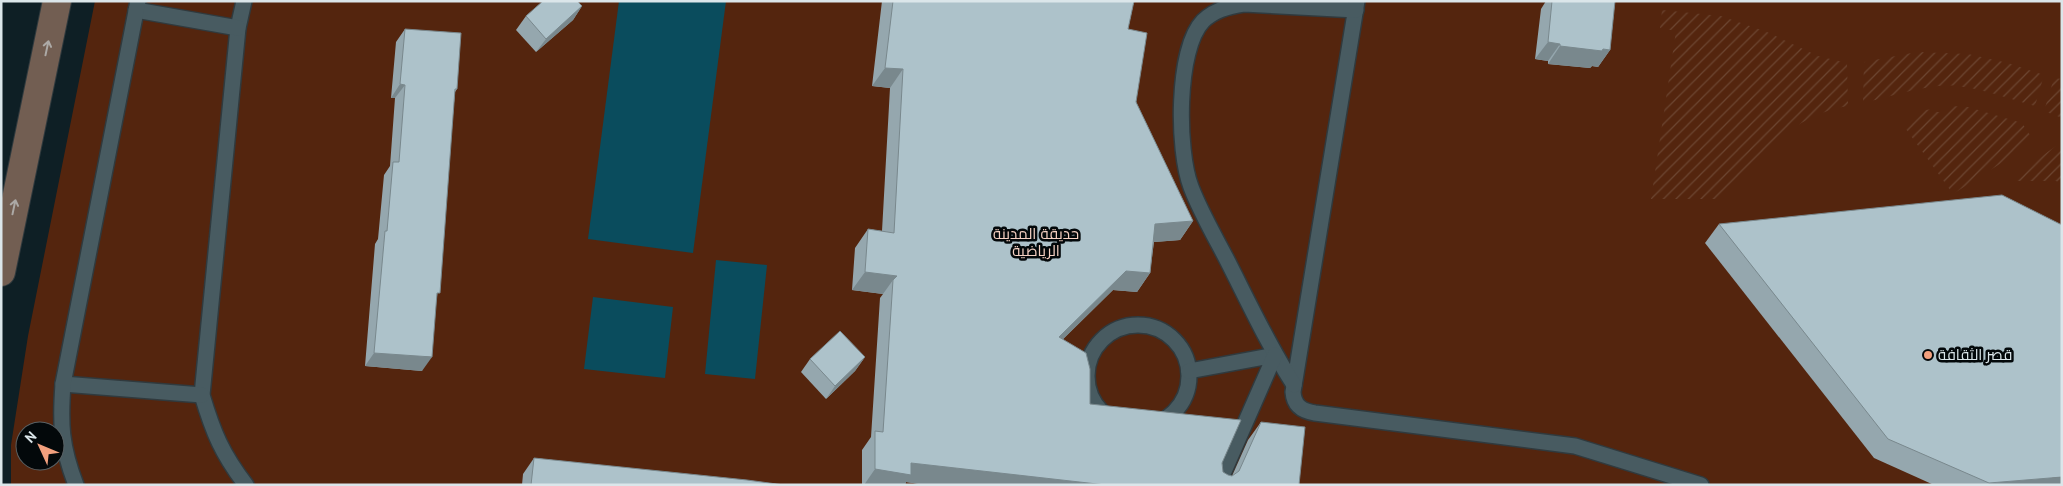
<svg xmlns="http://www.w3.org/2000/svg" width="2063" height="486" viewBox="0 0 2063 486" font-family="'PT Sans',Cairo,sans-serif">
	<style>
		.park { fill: #54250e; fill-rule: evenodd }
		.garden { fill: url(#garden-furrows) }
		.water { fill: #0a4c5d }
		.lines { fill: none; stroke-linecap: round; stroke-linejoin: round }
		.service-casing { stroke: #303a3e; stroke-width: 18 }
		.secondary-casing { stroke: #303a3e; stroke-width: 30 }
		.service { stroke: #485b61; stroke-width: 15 }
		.secondary { stroke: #725e52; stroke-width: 28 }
		.wall { fill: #95a7ae }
		.shaded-wall { fill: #79888d }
		.building { fill: #adc2ca; stroke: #79888d }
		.oneway { stroke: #aca9a6 }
		.poi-dot { fill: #f2a07e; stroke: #03080a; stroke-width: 2 }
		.labels { text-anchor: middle; stroke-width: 5; stroke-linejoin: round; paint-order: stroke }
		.park-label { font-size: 15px; fill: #f5d1c3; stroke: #03080a }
		.poi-label { font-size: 15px; fill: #dbe6ea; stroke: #03080a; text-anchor: start }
	</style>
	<defs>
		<pattern id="garden-furrows" width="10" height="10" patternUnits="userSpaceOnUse" patternTransform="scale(1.25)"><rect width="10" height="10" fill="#54250e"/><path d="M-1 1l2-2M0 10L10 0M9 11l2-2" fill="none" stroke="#6c4531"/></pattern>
	</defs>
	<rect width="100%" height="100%" fill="#0e1f25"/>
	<path class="park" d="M95,1H2062V485H11V445L28,336ZM25,431H55V461H25Z"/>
	<g class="garden">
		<path d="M1662,10L1721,16L1767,32L1818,56L1847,63L1848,106C1793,114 1754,161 1718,199H1651L1676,31L1660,28Z"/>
		<path d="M1917,52L1968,54L2008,63L2044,75L2035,106C2009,99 1984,89 1957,86C1929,83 1891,97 1863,103L1864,62Z"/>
		<polygon points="2054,78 2062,79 2062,118 2044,111"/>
		<polygon points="1952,106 1968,107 2022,123 2032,138 2006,160 1953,194 1903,125 1918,111 1933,109 1937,112 1945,112"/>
		<polygon points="2056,146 2062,146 2062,184 2056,181 2014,181 2014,176"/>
	</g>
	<g class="water">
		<polygon points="619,1 726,1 693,253 588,239"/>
		<polygon points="716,260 767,265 755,379 705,374"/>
		<polygon points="593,297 673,307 665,378 584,369"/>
	</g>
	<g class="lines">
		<defs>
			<g id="service">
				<path d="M244,1L238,28L202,395C213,432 222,454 246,485"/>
				<path d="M1357,1L1293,392C1294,406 1302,411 1315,413L1575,446L1701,485"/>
				<polyline points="136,10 238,28"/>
				<circle cx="1138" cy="376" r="51"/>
				<polyline points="1189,371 1275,355"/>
				<polyline points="63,384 202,395"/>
				<path d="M1294,385C1268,345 1248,301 1226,258C1214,235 1200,211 1191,187C1177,151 1176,49 1203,21C1214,10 1229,6 1244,4L1356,10"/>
				<path d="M76,485C61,446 60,424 63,384L138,1"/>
				<polyline points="1218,485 1275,355"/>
			</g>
			<polyline id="secondary" points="1,272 57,1"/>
		</defs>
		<use href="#service" class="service-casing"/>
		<use href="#secondary" class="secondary-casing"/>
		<use href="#service" class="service"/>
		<use href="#secondary" class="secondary"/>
	</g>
	<g class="wall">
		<polygon points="882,1 1134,1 1128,29 1136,102 1193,221 1180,240 1154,242 1150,273 1137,292 1113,290 1063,339 1090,404 1222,463 1223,472 1228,475 1232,476 1248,440 1261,422 1299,485 927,485 906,482 905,485 862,485 862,450 871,437 880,298 883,294 852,290 855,248 868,229 882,231 890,88 872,86"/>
		<polygon points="1546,1 1615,1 1610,50 1598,67 1592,66 1590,68 1548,64 1548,61 1535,59 1541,9"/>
		<polygon points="582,6 573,20 536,52 516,30 526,16"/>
		<polygon points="405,29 457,89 455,92 437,297 422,371 365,366 375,244 378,239 384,175 390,166 395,98 391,98 396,42"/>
		<polygon points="1719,224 2062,485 1934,485 1874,458 1705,243"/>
		<polygon points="865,357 855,371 826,399 801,372 810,359"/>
		<polygon points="534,458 784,485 522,485 523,474"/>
	</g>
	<g class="shaded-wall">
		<polygon points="582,6 573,20 536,52 546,39"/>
		<polygon points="1548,42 1560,44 1548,61 1535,59"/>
		<polygon points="1560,46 1603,49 1610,50 1598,67 1592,66 1590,68 1548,64"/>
		<polygon points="885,68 903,69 890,88 872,86"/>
		<polygon points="400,84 405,85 395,98 391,98"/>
		<polygon points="1193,221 1180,240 1142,243 1155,224"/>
		<polygon points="1126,271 1150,273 1137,292 1113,290 1046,356 1059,337"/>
		<polygon points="865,272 897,276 893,280 883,294 852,290"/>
		<polygon points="374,353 432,357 422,371 365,366"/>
		<polygon points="865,357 855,371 826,399 835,386"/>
		<polygon points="911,463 1106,485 927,485 906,482 905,485 864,485 875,469"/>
		<polygon points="2062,477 2062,485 1988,485 1989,483"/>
	</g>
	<g class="building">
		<polygon points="543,1 577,1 582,6 546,39 526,16"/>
		<polygon points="893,1 1134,1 1128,29 1147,33 1136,102 1193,221 1155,224 1150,273 1126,271 1059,337 1086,353 1090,369 1090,404 1241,420 1222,463 1223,472 1228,475 1232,476 1239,471 1261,422 1305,427 1299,485 1106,485 911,463 911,475 875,469 875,431 883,432 893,280 897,276 865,272 868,229 894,233 903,69 885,68"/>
		<polygon points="1552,1 1615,1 1610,50 1603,49 1602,51 1560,46 1560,44 1548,42"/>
		<polygon points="405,29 461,33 457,89 455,89 440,293 437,293 432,357 374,353 385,231 387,231 393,162 399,162 405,85 400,84"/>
		<polygon points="2002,195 2062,225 2062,477 1989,483 1888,439 1719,224"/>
		<polygon points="840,331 865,357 835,386 810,359"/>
		<polygon points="534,458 747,480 784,485 531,485"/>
	</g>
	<defs><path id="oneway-shaft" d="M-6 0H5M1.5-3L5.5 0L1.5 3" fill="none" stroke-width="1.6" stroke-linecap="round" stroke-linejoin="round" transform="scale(1.25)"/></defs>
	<g class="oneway">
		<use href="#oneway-shaft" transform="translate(47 48) rotate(-78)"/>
		<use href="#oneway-shaft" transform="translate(14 207) rotate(-78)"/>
	</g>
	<circle class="poi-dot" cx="1928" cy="355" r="5"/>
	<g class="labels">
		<g class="park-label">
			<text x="1036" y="239">حديقة المدينة<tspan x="1036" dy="17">الرياضية</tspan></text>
		</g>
		<g class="poi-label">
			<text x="1938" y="360">قصر الثقافة</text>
		</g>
	</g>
	<rect width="2063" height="486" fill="none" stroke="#dbe6ea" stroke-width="5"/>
	<g transform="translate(40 446) rotate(314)"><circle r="24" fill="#03080a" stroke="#596164"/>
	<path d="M0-4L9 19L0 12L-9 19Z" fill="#f2a07e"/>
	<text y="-8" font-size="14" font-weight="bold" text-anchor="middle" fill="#dbe6ea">N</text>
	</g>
</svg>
